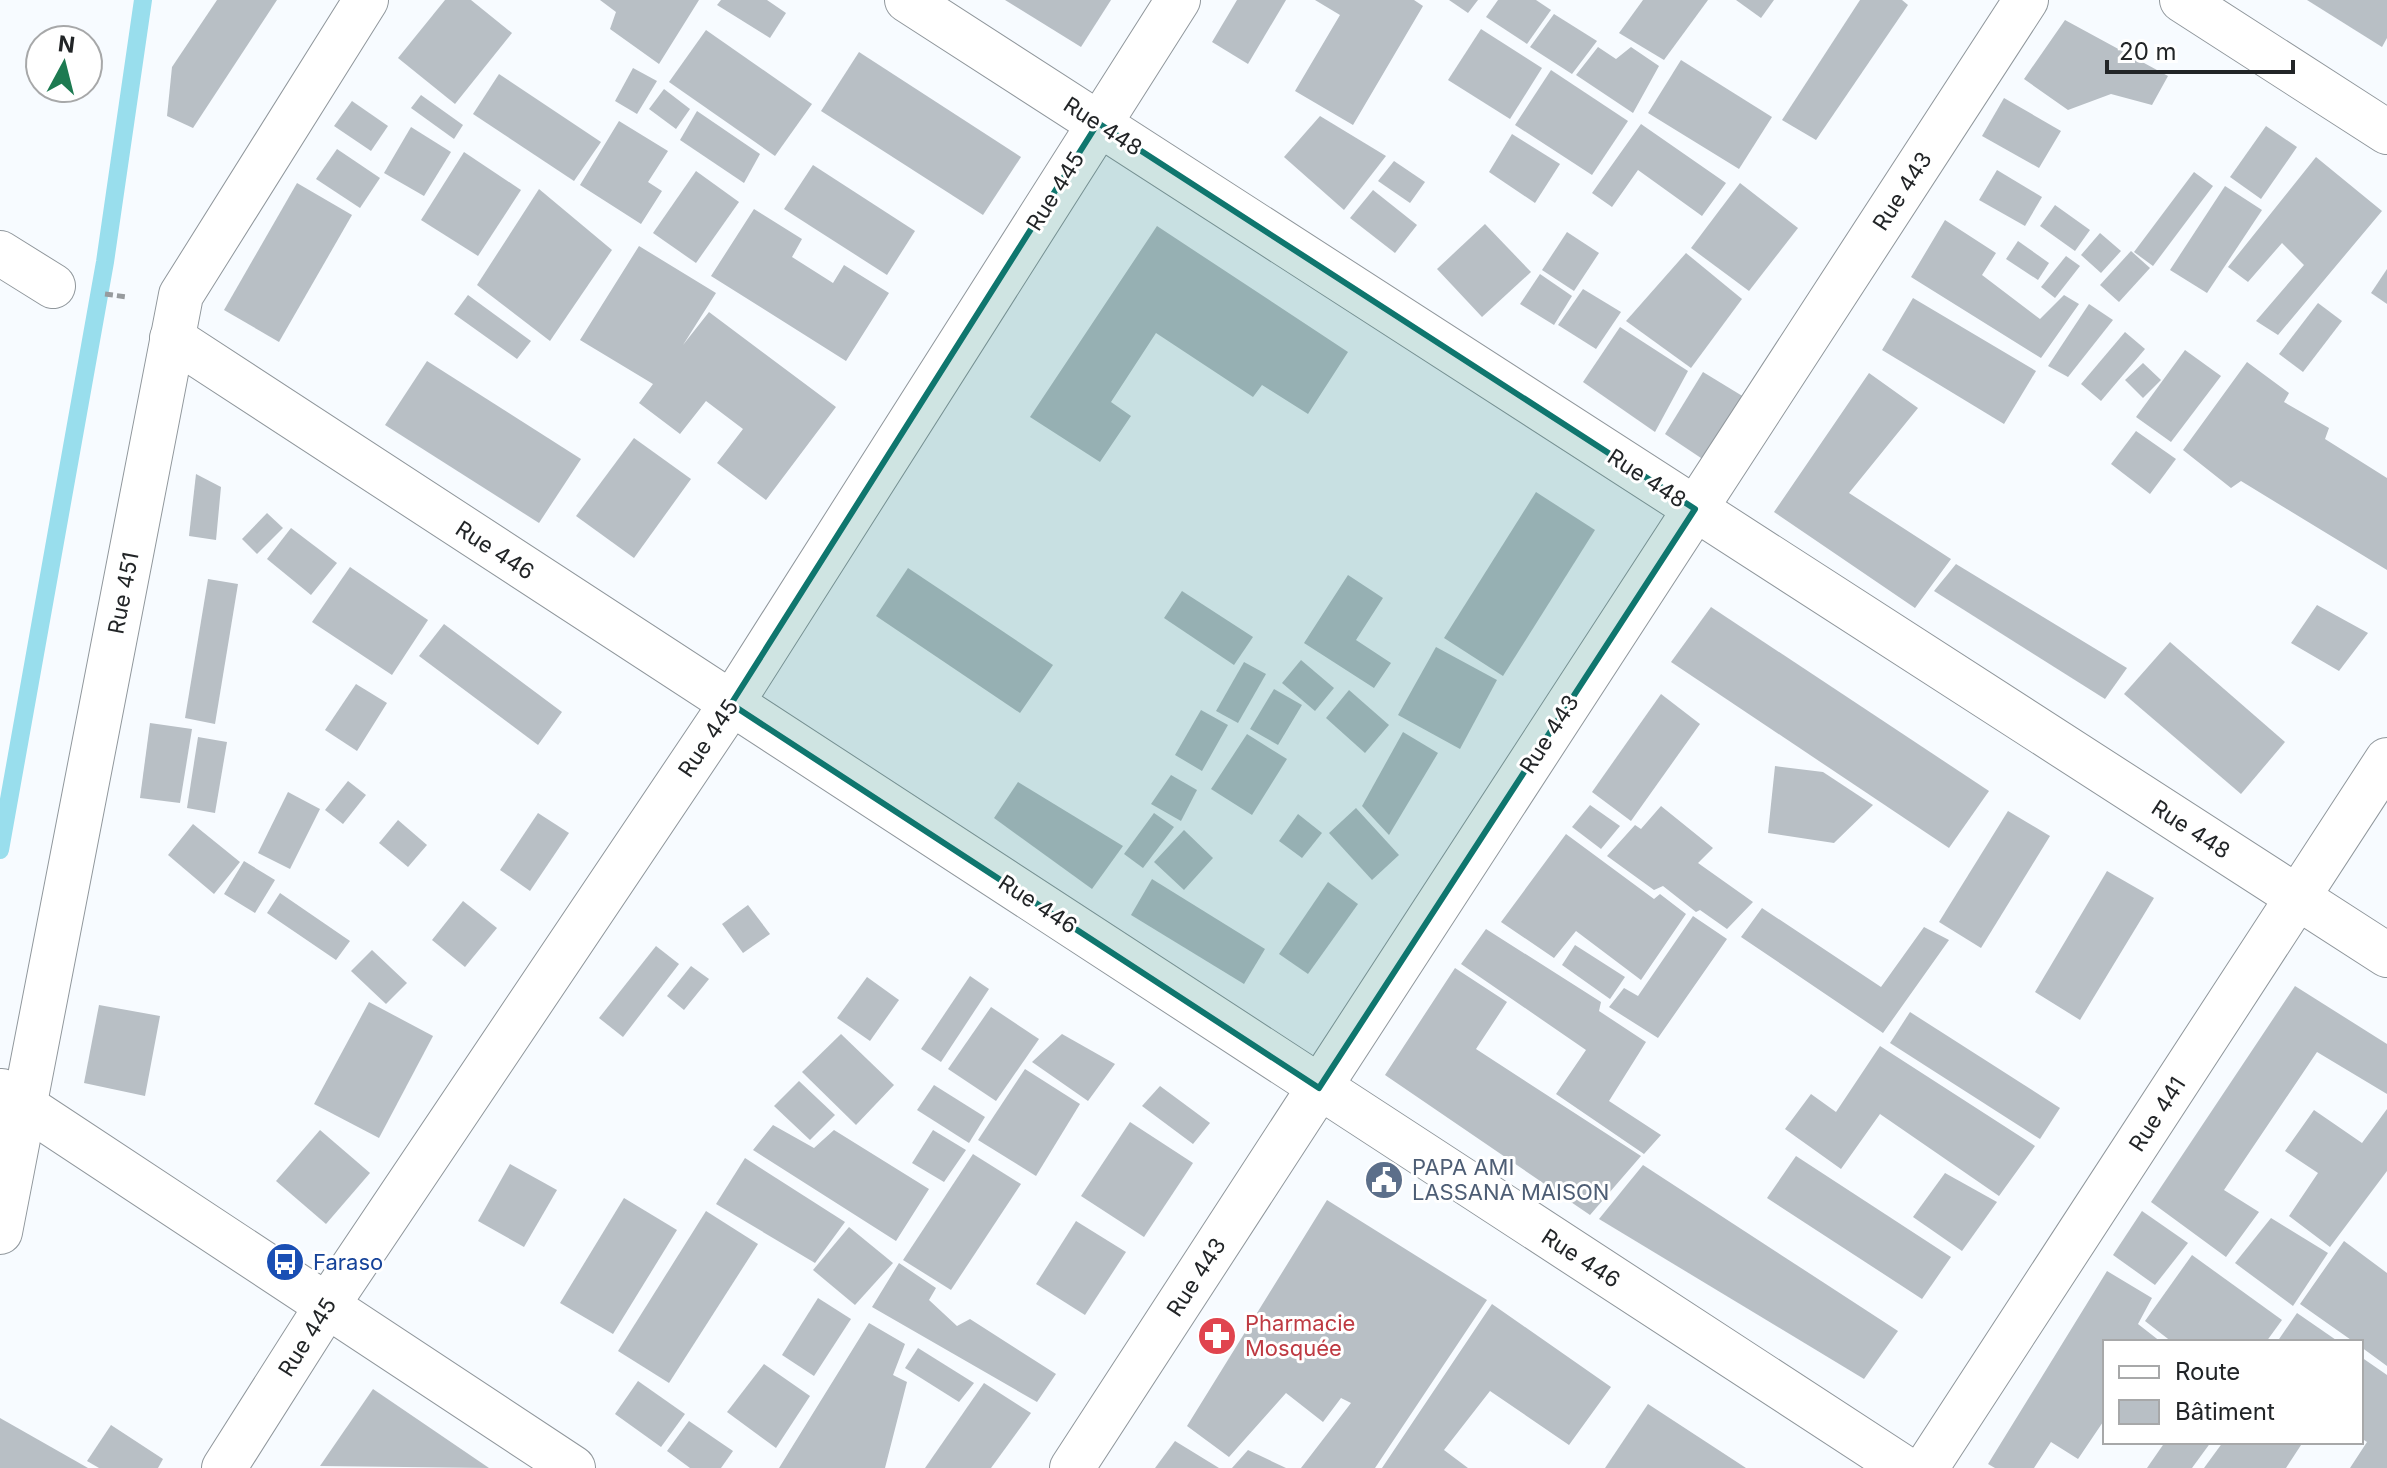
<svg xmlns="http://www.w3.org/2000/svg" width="2387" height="1468" viewBox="0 0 2387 1468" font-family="Inter,sans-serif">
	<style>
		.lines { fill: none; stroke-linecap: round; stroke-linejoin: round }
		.stream { stroke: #99deed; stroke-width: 18 }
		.building { fill: #b8bfc5 }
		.minor-casing { stroke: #90979c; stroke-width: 46 }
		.path { stroke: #979b9e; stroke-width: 5; stroke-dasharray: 8 4; stroke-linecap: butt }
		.minor { stroke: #fff; stroke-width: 44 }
		.marked { fill: #0f766e; fill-opacity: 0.2; stroke: #0f766e; stroke-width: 6; stroke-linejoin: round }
		.labels { text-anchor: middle; stroke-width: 6; stroke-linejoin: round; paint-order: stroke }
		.street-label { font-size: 22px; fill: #222527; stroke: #fff }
		.service-label { font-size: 22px; fill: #4e5e75; stroke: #fff; text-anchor: start }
		.transit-label { font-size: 22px; fill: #164399; stroke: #fff; text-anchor: start }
		.health-label { font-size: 22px; fill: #be3a42; stroke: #fff; text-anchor: start }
	</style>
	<rect width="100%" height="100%" fill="#f7fbff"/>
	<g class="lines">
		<polyline class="stream" points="0,850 105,262 143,0"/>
	</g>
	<g class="building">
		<polygon points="217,0 277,0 193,128 167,116 172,67"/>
		<polygon points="445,0 471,0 512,33 455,104 398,58"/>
		<polygon points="600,0 699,0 659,64 610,29 616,12"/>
		<polygon points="721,0 767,0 786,13 770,38 717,5"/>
		<polygon points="1005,0 1111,0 1081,47"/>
		<polygon points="1237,0 1286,0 1248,64 1212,42"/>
		<polygon points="1315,0 1414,0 1423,6 1353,125 1295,91 1340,15"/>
		<polygon points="1449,0 1478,0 1468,13"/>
		<polygon points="1498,0 1536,0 1551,10 1527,44 1486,17"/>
		<polygon points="1643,0 1708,0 1664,60 1619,33"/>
		<polygon points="1736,0 1774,0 1761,18"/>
		<polygon points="1860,0 1902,0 1908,5 1816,140 1782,120"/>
		<polygon points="2307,0 2387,0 2387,38 2382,47"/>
		<polygon points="1554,14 1597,41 1572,74 1530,47"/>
		<polygon points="2065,20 2168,76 2152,105 2111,94 2068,110 2024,79"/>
		<polygon points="1481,29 1542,68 1510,119 1448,80"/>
		<polygon points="706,30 812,104 775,156 669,82"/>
		<polygon points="1598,47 1616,59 1631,47 1659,66 1633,113 1576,75"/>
		<polygon points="859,52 1021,157 983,215 821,111"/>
		<polygon points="1681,60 1772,117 1739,169 1648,113"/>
		<polygon points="633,68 657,81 637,114 615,101"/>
		<polygon points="1551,70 1628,121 1592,175 1515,125"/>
		<polygon points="499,74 601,142 574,181 473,114"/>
		<polygon points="664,89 690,109 676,129 649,109"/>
		<polygon points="421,95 463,125 454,139 411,108"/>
		<polygon points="2004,98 2061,131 2039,168 1982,136"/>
		<polygon points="352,101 388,126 371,151 334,126"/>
		<polygon points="697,111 760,154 744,183 680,140"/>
		<polygon points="1320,116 1386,156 1344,210 1284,157"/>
		<polygon points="619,121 668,151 648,182 662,191 641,224 580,185"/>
		<polygon points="1641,124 1726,183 1702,216 1638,170 1612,207 1592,193"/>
		<polygon points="2266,126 2297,147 2261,199 2230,177"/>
		<polygon points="411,127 451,152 424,196 384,173"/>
		<polygon points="1512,134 1560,164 1535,203 1489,172"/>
		<polygon points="337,149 380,178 360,208 316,179"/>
		<polygon points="464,152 521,190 478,256 421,220"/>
		<polygon points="2316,157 2382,211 2278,335 2256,321 2304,265 2282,243 2248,282 2228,267"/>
		<polygon points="1394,161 1425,182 1410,203 1378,181"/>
		<polygon points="813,165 915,231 887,275 784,209"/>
		<polygon points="1997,170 2042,197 2025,226 1979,200"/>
		<polygon points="696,171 739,202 696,263 653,233"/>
		<polygon points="2194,172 2213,186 2153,266 2134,252"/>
		<polygon points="297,183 352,215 279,342 224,310"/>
		<polygon points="1740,183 1798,228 1749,291 1691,248"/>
		<polygon points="2225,186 2262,210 2207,293 2170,270"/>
		<polygon points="539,189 612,250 550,341 477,285"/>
		<polygon points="1373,190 1417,225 1395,253 1350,218"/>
		<polygon points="2055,205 2090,230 2075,251 2040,226"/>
		<polygon points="754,209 802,239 792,257 833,283 844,265 889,293 846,361 711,276"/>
		<polygon points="1945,220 1996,253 1982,275 2040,319 2064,295 2079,304 2041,358 1911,277"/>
		<polygon points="1485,224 1531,272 1482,317 1437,269"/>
		<polygon points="1157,226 1348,352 1308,414 1262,385 1253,397 1156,333 1111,402 1131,416 1100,462 1030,417"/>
		<polygon points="1567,232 1599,253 1574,291 1542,270"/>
		<polygon points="2100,233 2121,251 2101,273 2081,255"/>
		<polygon points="2018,241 2049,263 2038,280 2006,259"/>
		<polygon points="639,246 716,293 683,345 709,312 836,407 766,500 717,463 743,429 706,401 680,434 639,403 653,384 580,340"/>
		<polygon points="2131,251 2150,268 2119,302 2100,285"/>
		<polygon points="1686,253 1742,299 1691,368 1626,321"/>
		<polygon points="2066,256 2080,266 2055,298 2041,287"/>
		<polygon points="2387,269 2387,304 2371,293"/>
		<polygon points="1540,274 1572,296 1554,325 1520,304"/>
		<polygon points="1583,289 1621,312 1596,349 1558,325"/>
		<polygon points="468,295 531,341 517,359 454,314"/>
		<polygon points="1913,298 2036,371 2004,424 1882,350"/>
		<polygon points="2318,303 2342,321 2303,372 2279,354"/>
		<polygon points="2089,304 2113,320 2068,377 2048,366"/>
		<polygon points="1620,327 1688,371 1655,432 1583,382"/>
		<polygon points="2125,332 2145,349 2101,401 2081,384"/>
		<polygon points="2185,350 2221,376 2171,442 2136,417"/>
		<polygon points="427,361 581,459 539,523 385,425"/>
		<polygon points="2247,362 2289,393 2284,402 2329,428 2325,439 2387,478 2387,570 2241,481 2231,488 2183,450"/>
		<polygon points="2143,363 2161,380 2143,398 2125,380"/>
		<polygon points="1703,372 1744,397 1704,460 1665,434"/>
		<polygon points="1869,373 1918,408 1849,493 1951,559 1915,608 1774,512"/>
		<polygon points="2136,431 2176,459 2150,494 2111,464"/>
		<polygon points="634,438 691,479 634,558 576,516"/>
		<polygon points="196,474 221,487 216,540 189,536"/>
		<polygon points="1536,492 1595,530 1503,676 1444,638"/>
		<polygon points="267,513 283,528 257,554 242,539"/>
		<polygon points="291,528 337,563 311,595 267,559"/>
		<polygon points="1956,564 2127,668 2105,699 1934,591"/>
		<polygon points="350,567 428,620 392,675 312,622"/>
		<polygon points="908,568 1053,665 1020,713 876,616"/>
		<polygon points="1348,575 1383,598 1356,640 1391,663 1374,688 1304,643"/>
		<polygon points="208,579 238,584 215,724 185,718"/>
		<polygon points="1182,591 1253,637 1234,665 1164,618"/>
		<polygon points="2317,605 2368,633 2339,671 2291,643"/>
		<polygon points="1711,607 1989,791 1949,848 1671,662"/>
		<polygon points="444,624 562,712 538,745 419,656"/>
		<polygon points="2170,642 2285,742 2241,794 2124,694"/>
		<polygon points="1436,647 1497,680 1460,749 1398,715"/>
		<polygon points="1301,660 1334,688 1315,711 1282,683"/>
		<polygon points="1244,662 1266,674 1238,723 1216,711"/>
		<polygon points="356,684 387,703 357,751 325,730"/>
		<polygon points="1274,689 1302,705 1278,745 1250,729"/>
		<polygon points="1349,690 1389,725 1365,753 1326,718"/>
		<polygon points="1661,694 1700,724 1631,821 1592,792"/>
		<polygon points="1201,710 1228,725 1202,771 1175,755"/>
		<polygon points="150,723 192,729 180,803 140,798"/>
		<polygon points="1403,732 1438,753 1389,835 1362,806"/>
		<polygon points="1247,734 1287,759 1252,815 1211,789"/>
		<polygon points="198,737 227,742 215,813 187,808"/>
		<polygon points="1775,766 1823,772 1873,805 1834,843 1768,833"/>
		<polygon points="1171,775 1197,790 1181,821 1151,804"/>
		<polygon points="348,781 366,795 343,824 325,810"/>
		<polygon points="1018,782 1123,846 1092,889 994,818"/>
		<polygon points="288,792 320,809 290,869 258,853"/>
		<polygon points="1590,805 1620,826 1601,849 1572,827"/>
		<polygon points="1661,806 1713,848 1698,863 1753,902 1727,929 1700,910 1696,912 1663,886 1654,890 1607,856 1635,825 1641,829"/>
		<polygon points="1356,808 1399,855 1372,880 1329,833"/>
		<polygon points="2008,811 2050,836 1981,948 1939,922"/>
		<polygon points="538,813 569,833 530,891 500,870"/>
		<polygon points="1154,813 1174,827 1143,868 1124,854"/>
		<polygon points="1298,814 1322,833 1302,858 1279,841"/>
		<polygon points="398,820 427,845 408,867 379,843"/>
		<polygon points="193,824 240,862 214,894 168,855"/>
		<polygon points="1184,830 1213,858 1184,890 1154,862"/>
		<polygon points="1566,834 1654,899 1660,894 1686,914 1641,980 1576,931 1554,958 1501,922"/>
		<polygon points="244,861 275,880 255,913 224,894"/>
		<polygon points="2107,871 2154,898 2080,1020 2035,992"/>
		<polygon points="1152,879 1265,949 1244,984 1131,915"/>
		<polygon points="1328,882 1358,904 1308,974 1279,954"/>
		<polygon points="280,893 350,941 336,960 267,913"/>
		<polygon points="463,901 497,928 465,967 432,940"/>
		<polygon points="748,905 770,934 743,953 722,924"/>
		<polygon points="1762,908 1881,987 1924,927 1949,940 1883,1033 1741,937"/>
		<polygon points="1693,916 1727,939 1658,1038 1609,1007 1624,988 1638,996"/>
		<polygon points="1486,929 1601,1002 1599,1011 1646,1042 1609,1101 1661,1135 1644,1154 1556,1094 1586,1050 1461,964"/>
		<polygon points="1575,945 1625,977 1610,999 1562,965"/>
		<polygon points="656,946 679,964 623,1037 599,1018"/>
		<polygon points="372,950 407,983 386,1004 351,971"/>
		<polygon points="691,966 709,979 684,1010 667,996"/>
		<polygon points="1455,968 1507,1002 1476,1049 1641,1156 1590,1215 1385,1075"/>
		<polygon points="970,976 989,989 941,1062 921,1049"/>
		<polygon points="867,977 899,1000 870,1041 837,1018"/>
		<polygon points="2295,986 2387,1044 2387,1094 2317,1052 2224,1190 2259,1212 2226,1257 2151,1202"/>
		<polygon points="369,1002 433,1036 379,1138 314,1104"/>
		<polygon points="99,1005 160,1016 145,1096 84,1083"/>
		<polygon points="991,1007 1039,1039 996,1101 948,1069"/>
		<polygon points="1910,1012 2060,1108 2040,1139 1890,1043"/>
		<polygon points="841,1034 894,1085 856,1125 802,1072"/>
		<polygon points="1062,1034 1115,1064 1088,1101 1032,1062"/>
		<polygon points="1880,1046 2035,1146 1999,1196 1880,1114 1841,1169 1785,1129 1811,1094 1836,1112"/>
		<polygon points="1025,1069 1080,1104 1036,1176 978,1140"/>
		<polygon points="799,1081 835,1115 810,1140 774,1106"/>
		<polygon points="934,1085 985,1117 969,1143 917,1110"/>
		<polygon points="1160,1086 1210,1123 1193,1144 1142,1106"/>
		<polygon points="2387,1109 2387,1171 2330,1247 2289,1216 2318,1173 2285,1151 2314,1110 2362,1143"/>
		<polygon points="1130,1122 1193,1163 1144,1237 1081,1196"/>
		<polygon points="773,1125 814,1148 834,1130 929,1189 896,1241 753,1150"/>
		<polygon points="320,1130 370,1173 326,1224 276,1181"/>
		<polygon points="933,1130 966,1150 944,1182 912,1163"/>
		<polygon points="973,1154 1021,1184 951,1290 903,1260"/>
		<polygon points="1796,1156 1951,1257 1922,1299 1767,1198"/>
		<polygon points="745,1158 845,1222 815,1263 716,1204"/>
		<polygon points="510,1164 557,1190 524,1247 478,1221"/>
		<polygon points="1643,1165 1898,1331 1864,1379 1599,1219"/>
		<polygon points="1945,1173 1997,1202 1962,1251 1913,1217"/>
		<polygon points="624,1198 677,1230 613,1334 560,1303"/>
		<polygon points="1327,1200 1487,1300 1375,1468 1301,1468 1351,1403 1341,1398 1323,1422 1286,1393 1229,1457 1187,1426"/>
		<polygon points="706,1211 758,1244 669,1383 618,1351"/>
		<polygon points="2142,1211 2188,1243 2155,1285 2113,1255"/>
		<polygon points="2271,1218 2328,1253 2293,1306 2235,1263"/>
		<polygon points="1076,1221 1126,1252 1085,1315 1036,1284"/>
		<polygon points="849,1227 893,1263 855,1305 813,1270"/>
		<polygon points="2344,1241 2387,1273 2387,1366 2361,1347 2361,1342 2354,1342 2300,1304"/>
		<polygon points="2192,1255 2282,1320 2266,1342 2172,1342 2145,1321"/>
		<polygon points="899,1263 936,1288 929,1300 957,1326 970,1319 1056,1374 1037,1402 872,1307"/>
		<polygon points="2107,1271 2152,1298 2138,1324 2161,1342 2105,1342 2105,1419 2078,1459 2051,1442 2034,1468 1995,1468 1988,1464"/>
		<polygon points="818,1298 851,1319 814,1376 782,1355"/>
		<polygon points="1492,1304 1611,1387 1569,1445 1490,1391 1444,1450 1468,1468 1382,1468"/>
		<polygon points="2297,1313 2339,1342 2277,1342"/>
		<polygon points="869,1323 905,1344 893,1375 907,1382 885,1468 779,1468"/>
		<polygon points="918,1348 974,1383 959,1402 905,1368"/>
		<polygon points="2361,1357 2387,1375 2387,1468 2350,1468 2367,1442 2361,1438"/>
		<polygon points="764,1364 810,1396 776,1448 727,1412"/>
		<polygon points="638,1381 685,1414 661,1447 615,1414"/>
		<polygon points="984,1383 1031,1413 991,1468 925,1468"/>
		<polygon points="373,1389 489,1468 320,1466"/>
		<polygon points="1648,1404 1746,1468 1605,1468"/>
		<polygon points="0,1418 88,1468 0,1468"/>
		<polygon points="689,1421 733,1451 721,1468 690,1468 667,1451"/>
		<polygon points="111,1425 163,1459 158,1468 99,1468 87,1461"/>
		<polygon points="1175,1441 1219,1468 1155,1468"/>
		<polygon points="2165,1442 2211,1442 2192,1468 2147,1468"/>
		<polygon points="2223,1442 2303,1442 2286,1468 2204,1468"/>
		<polygon points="1248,1450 1286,1468 1232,1468"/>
	</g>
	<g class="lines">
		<defs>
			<g id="minor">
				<polyline points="907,0 2387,955"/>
				<polyline points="2182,0 2387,132"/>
				<polyline points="0,253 53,286"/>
				<polyline points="172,338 1904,1468"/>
				<polyline points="2,1091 573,1468"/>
				<polyline points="0,1232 181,295 366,0"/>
				<polyline points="224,1468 328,1304 731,704 1178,0"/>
				<polyline points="1072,1468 2026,0"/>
				<polyline points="1926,1468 2387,760"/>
			</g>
		</defs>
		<use href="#minor" class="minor-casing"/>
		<polyline class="path" points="105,294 127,297"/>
		<use href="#minor" class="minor"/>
	</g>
	<path class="marked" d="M1098,123L1695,509L1319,1088L731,704Z"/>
	<defs>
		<symbol id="civic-disc" viewBox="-11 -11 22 22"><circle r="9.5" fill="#5c6f8a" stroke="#fff"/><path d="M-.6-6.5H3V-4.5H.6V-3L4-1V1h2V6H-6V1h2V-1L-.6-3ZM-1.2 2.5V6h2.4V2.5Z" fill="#fff"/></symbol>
		<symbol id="bus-disc" viewBox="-11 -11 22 22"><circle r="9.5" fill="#1a4fb4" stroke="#fff"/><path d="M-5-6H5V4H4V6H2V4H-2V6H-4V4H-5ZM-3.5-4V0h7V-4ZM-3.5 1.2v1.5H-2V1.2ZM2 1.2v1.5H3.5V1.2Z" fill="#fff"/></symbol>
		<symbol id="pharmacy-disc" viewBox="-11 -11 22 22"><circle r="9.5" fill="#e0444e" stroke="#fff"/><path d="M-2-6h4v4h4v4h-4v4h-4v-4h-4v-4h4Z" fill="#fff"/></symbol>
	</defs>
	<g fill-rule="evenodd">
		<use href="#civic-disc" x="1362" y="1158" width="44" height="44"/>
		<use href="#bus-disc" x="263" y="1240" width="44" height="44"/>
		<use href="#pharmacy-disc" x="1195" y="1314" width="44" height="44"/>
	</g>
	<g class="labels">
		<g class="street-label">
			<text transform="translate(1103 126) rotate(33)" y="8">Rue 448</text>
			<text transform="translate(1055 191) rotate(-58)" y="8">Rue 445</text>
			<text transform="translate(1902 191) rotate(-57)" y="8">Rue 443</text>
			<text transform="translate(1647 478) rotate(33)" y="8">Rue 448</text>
			<text transform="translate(495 550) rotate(33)" y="8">Rue 446</text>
			<text transform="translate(123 593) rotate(-79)" y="8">Rue 451</text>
			<text transform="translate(1549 734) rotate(-57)" y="8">Rue 443</text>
			<text transform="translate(708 738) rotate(-56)" y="8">Rue 445</text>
			<text transform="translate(2191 829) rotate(33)" y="8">Rue 448</text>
			<text transform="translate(1038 904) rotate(33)" y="8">Rue 446</text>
			<text transform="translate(2157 1114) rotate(-57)" y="8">Rue 441</text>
			<text transform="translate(1581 1258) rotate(33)" y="8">Rue 446</text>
			<text transform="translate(1196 1277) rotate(-57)" y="8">Rue 443</text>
			<text transform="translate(307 1337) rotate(-58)" y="8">Rue 445</text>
		</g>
		<g class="service-label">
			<text x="1412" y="1175">PAPA AMI<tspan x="1412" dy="25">LASSANA MAISON</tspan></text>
		</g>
		<g class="transit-label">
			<text x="313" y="1270">Faraso</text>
		</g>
		<g class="health-label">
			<text x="1245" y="1331">Pharmacie<tspan x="1245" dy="25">Mosquée</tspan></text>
		</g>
	</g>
	<rect x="2103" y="1340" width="260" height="104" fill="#ffffff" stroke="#a7a8a9" stroke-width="2"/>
	<rect x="2119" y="1366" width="40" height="12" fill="#ffffff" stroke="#a7a8a9" stroke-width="2"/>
	<text x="2175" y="1380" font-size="24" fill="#222527">Route</text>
	<rect x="2119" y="1400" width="40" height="24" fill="#b8bfc5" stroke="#a7a8a9" stroke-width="2"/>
	<text x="2175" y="1420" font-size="24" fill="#222527">Bâtiment</text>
	<g transform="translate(64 64) rotate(7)"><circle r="38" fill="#ffffff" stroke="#a7a8a9" stroke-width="2"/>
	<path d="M0-6L14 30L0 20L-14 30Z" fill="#1d7a51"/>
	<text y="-12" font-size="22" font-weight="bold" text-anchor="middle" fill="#222527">N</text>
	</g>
	<path d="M2107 60v12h186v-12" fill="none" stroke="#222527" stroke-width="4"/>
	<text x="2119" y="60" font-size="24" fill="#222527" stroke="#ffffff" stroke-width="6" paint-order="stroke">20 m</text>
</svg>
